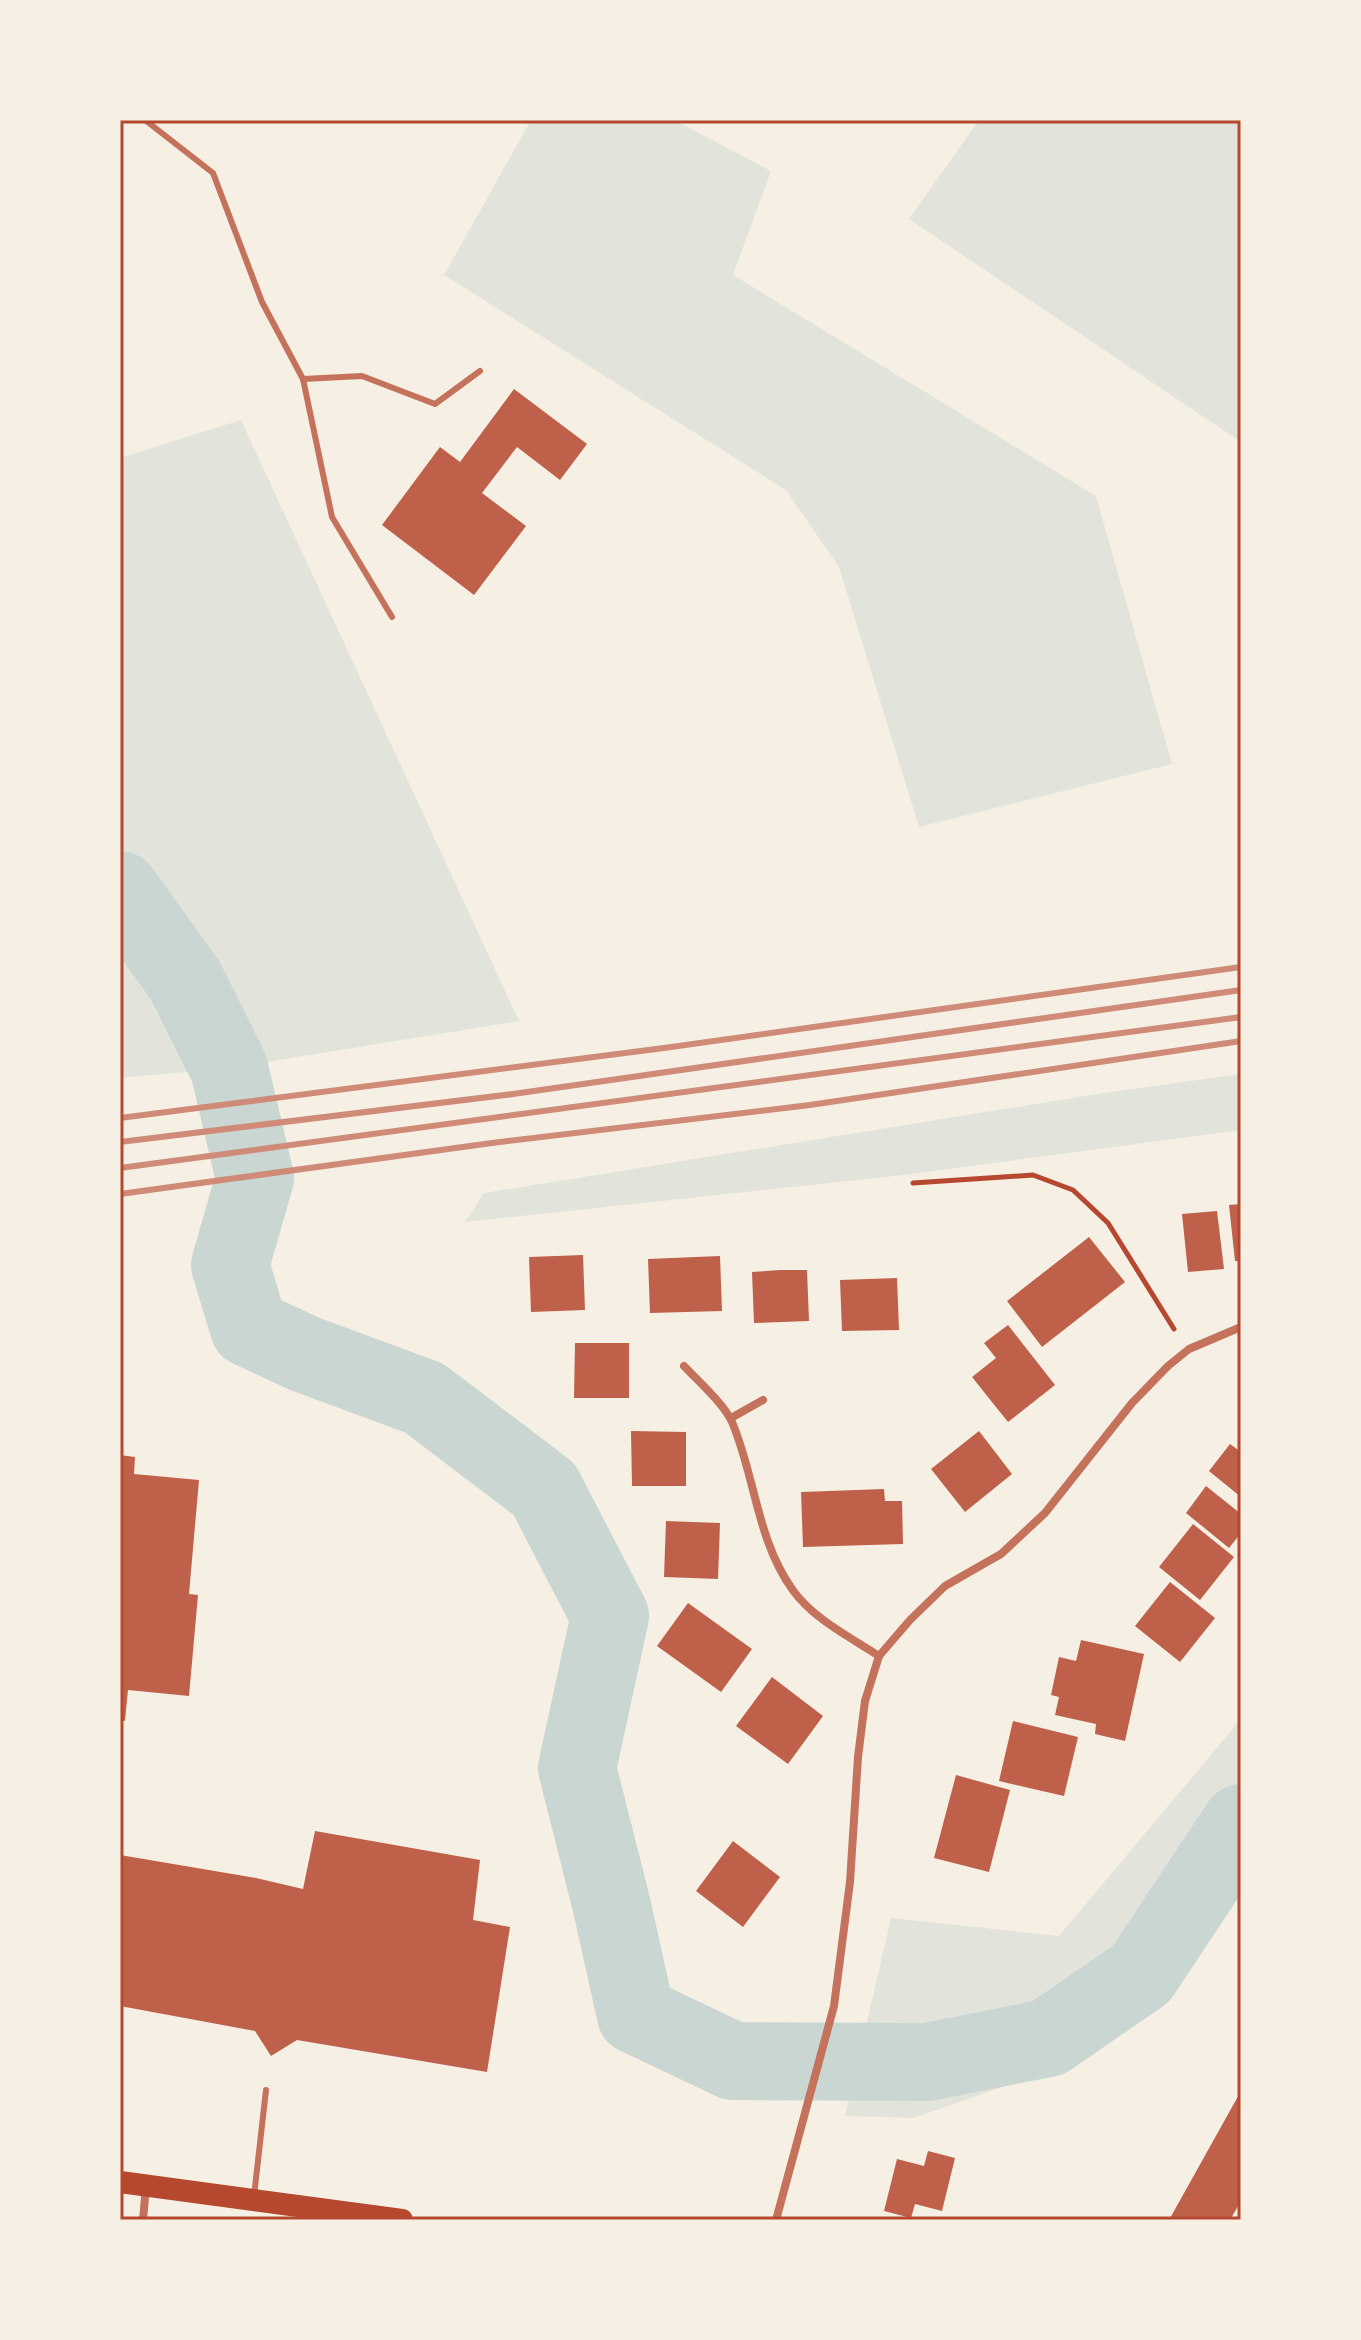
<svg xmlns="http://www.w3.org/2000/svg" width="1361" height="2340" viewBox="0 0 1361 2340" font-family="Ubuntu,sans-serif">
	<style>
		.green { fill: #e2e4dc }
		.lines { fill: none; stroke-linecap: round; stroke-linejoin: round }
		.river { stroke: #c9d6d2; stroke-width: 78 }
		.building { fill: #bf614a }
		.path { stroke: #b5482f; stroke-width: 5 }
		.service { stroke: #c5725c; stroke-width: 6 }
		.minor { stroke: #c5725c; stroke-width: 8 }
		.trunk { stroke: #b5482f; stroke-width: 22 }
		.rail { stroke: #cf8b77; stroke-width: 6 }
		.neatline { fill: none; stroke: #b5482f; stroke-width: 3 }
	</style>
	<rect width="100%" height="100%" fill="#f6efe4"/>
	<g class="green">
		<polygon points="531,120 674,120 771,171 733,275 1096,496 1172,764 919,827 839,567 786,490 444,275"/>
		<polygon points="979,120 1241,120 1241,442 909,219"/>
		<polygon points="241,420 519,1021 229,1068 120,1078 120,458"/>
		<polygon points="1241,1074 1241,1130 904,1175 465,1222 484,1193 1110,1092"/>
		<polygon points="1241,1719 1241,1870 1149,2002 1062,2066 914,2118 845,2116 891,1918 1059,1936"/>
	</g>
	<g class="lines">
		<polyline class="river" points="120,890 185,980 229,1068 255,1178 230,1265 249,1328 305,1354 424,1398 544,1489 610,1616 577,1768 612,1907 636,2015 733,2061 927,2062 1048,2038 1141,1974 1241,1823"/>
	</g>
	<g class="building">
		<polygon points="514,389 587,444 560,480 517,447 482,493 526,526 474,595 382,525 440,447 460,462"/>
		<polygon points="1241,1204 1241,1261 1235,1261 1229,1205"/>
		<polygon points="1217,1211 1224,1269 1188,1272 1182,1214"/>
		<polygon points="1089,1237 1125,1282 1042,1347 1007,1301"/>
		<polygon points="583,1255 585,1310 531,1312 529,1257"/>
		<polygon points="720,1256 722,1311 650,1313 648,1259"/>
		<polygon points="780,1270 807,1270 809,1321 754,1323 752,1272"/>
		<polygon points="897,1278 899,1330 842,1331 840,1280"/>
		<polygon points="1008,1325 1055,1385 1008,1422 972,1377 996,1358 984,1343"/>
		<polygon points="575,1343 629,1343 629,1398 574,1398"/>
		<polygon points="631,1431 686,1432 686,1486 632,1486"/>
		<polygon points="979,1431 1012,1474 965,1512 931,1469"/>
		<polygon points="1230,1444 1241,1452 1241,1497 1209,1471"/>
		<polygon points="120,1455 135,1457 134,1474 199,1480 189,1594 198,1595 189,1696 128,1690 125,1721 120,1720"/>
		<polygon points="1206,1486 1241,1514 1241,1533 1229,1548 1186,1513"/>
		<polygon points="884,1489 885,1501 902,1501 903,1544 803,1547 801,1492"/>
		<polygon points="666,1521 720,1523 718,1579 664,1577"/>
		<polygon points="1193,1524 1234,1557 1200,1600 1159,1567"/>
		<polygon points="1170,1582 1215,1618 1180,1662 1135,1626"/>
		<polygon points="688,1603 752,1649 721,1692 657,1646"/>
		<polygon points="1081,1640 1144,1654 1125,1741 1095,1734 1096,1724 1055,1715 1059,1697 1051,1695 1059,1657 1076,1661"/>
		<polygon points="772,1677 823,1716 788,1764 736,1726"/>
		<polygon points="1013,1721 1078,1737 1064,1796 999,1781"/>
		<polygon points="956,1775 1010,1790 989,1872 934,1858"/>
		<polygon points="315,1831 480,1860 473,1920 510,1927 487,2072 297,2040 271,2056 255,2031 120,2006 120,1855 256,1878 303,1889"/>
		<polygon points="733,1841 780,1877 743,1927 696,1891"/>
		<polygon points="1241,2091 1241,2201 1230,2220 1169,2220"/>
		<polygon points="928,2151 955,2158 942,2211 915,2204 911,2218 884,2211 897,2159 924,2166"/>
	</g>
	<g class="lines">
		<polyline class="path" points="913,1183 1033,1175 1073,1190 1108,1223 1174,1329"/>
		<g class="service">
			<polyline points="145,120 213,173 262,302 303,379 332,517 392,617"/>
			<polyline points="303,379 362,376 435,404 480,371"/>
			<polyline points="254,2196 266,2090"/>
		</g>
		<g class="minor">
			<path d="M684,1366C698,1381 724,1404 732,1422C755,1476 757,1540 792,1589C812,1618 850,1637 879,1656"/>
			<polyline points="731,1418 763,1400"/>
			<polyline points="143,2220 146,2186"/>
			<polyline points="776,2220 834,2006 850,1882 858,1757 865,1701 879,1656 910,1620 945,1586 1001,1554 1045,1513 1132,1403 1168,1366 1189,1349 1241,1327"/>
		</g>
		<polyline class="trunk" points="120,2182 402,2220"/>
		<g class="rail">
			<polyline points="120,1118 664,1048 1241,967"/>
			<polyline points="120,1142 513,1094 1241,990"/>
			<polyline points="120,1168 1241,1017"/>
			<polyline points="120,1194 492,1143 810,1105 1241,1041"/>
		</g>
	</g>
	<rect width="1361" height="2340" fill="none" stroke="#f6efe4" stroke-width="244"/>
	<rect x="122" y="122" width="1117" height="2096" class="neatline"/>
</svg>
